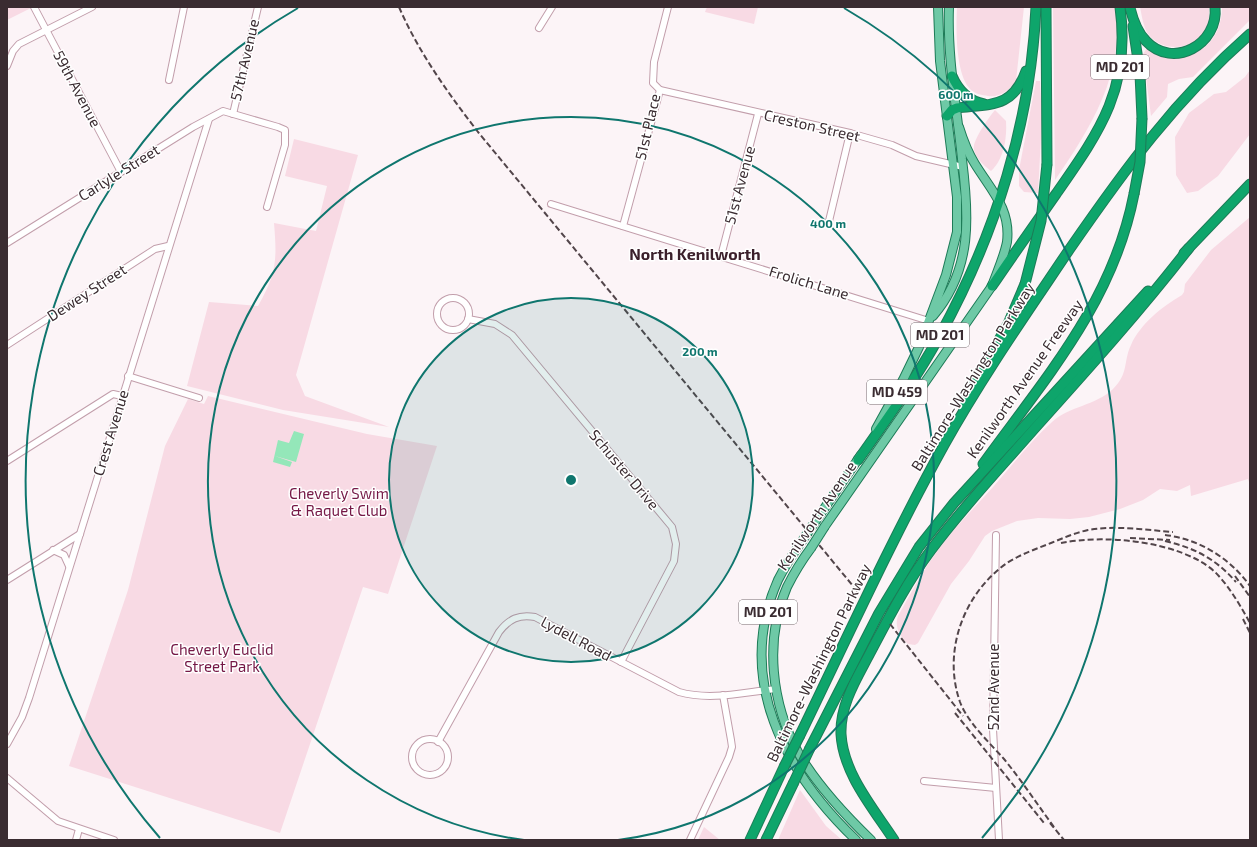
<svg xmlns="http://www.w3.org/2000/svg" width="1257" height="847" viewBox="0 0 1257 847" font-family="'Exo 2',sans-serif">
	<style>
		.green { fill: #f8dae4 }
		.water { fill: #94e7b9 }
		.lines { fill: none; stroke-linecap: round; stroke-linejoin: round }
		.minor-casing { stroke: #c29eab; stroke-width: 8 }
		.major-casing { stroke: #1d7b57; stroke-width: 10 }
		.highway-casing { stroke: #1d7b57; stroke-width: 11 }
		.minor { stroke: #fff; stroke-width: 6 }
		.major { stroke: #6ec9a6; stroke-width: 8 }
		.highway { stroke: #0ea56b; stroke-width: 9 }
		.rail { stroke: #52454a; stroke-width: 2; stroke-dasharray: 6 3; stroke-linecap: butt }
		.major-bridge-casing { stroke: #1d7b57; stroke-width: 10; stroke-linecap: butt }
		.highway-bridge-casing { stroke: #1d7b57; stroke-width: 11; stroke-linecap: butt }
		.major-bridge { stroke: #6ec9a6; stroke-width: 8 }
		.highway-bridge { stroke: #0ea56b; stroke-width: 9 }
		.ring { fill: none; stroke: #0f766e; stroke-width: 2 }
		.labels { text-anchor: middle; stroke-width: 3; stroke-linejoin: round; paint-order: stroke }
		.shield { fill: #fff; stroke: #756b6f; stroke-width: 1 }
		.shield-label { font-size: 14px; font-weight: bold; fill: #3a2c31 }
		.street-label { font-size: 15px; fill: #3a2c31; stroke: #fff }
		.park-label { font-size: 15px; fill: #751846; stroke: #fff }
		.neighbourhood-label { font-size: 16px; font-weight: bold; fill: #3b202b; stroke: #fff }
		.centre { fill: #0f766e; stroke: #fff; stroke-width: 2 }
		.ring-label { font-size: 12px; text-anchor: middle; font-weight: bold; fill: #0f766e; stroke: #fff; stroke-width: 3; stroke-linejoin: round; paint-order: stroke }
	</style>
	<rect width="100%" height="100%" fill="#fcf4f7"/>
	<g class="green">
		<polygon points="7,7 31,7 31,8 7,20"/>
		<polygon points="707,7 758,7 754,24 705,12"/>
		<path d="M957,7H1024L1016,81C1010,90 999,98 988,96C982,95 976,94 971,90C955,75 956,28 957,7Z"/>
		<path d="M1053,7H1115C1126,72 1090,129 1055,180Z"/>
		<path d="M1140,7H1209C1209,14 1210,22 1207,29C1195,50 1163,54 1148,34C1143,26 1142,16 1140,7Z"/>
		<path d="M1222,7H1250V20L1193,77L1179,79L1168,84L1167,97L1151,116L1143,54L1147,48C1183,69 1222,50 1222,7Z"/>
		<polygon points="1250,70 1250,134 1218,176 1198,191 1187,193 1176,175 1175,137 1189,113 1214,94 1226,92 1245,77"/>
		<polygon points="1036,81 1040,81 1042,119 1038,193 1024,192 1019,186 1019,170"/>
		<path d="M995,110L1006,121C1007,138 1004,159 991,171C984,166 972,155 974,145C976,136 989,117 995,110Z"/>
		<path d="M294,139L358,155L296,375L305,396L389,427L283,410L187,386L209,302L258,306C277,273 277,259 274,223L316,231L327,186L285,176Z"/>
		<path d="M1250,217V485L1248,479L1191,496L1190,485L1177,491L1160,489L1143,500L1120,509L1089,517L1070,519L1038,518L1017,521L992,531L985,536L969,561L951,584L918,643L915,645L908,644C900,636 894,627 898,616C911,593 923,570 939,549C955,527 975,507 993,487C1012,465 1030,442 1052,422C1069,406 1095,406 1113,389C1129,373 1123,362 1131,345C1140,324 1163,306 1182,295L1184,292L1185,284L1211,250Z"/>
		<polygon points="208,396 367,434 437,446 388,594 363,587 280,833 69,766 128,590 165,446 188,399 204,404"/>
		<polygon points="800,790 826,826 842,840 778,840"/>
		<polygon points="704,827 720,840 698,840"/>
	</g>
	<polygon class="water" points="294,431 304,434 296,462 275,456 292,462 290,467 273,462 278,440 289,443"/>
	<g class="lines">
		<defs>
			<g id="minor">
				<polyline points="34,7 121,172"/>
				<polyline points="668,7 654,62 653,83 660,90 850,133 892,145 916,156 963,167"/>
				<polyline points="539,28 552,7"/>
				<polyline points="7,66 13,51 19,44 92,7"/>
				<polyline points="169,80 184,7"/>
				<polyline points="233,114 258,7"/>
				<polyline points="551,204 929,321"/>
				<polyline points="829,221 850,133"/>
				<polyline points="623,226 660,90"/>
				<polyline points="7,243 193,127 223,111 278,127 285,130 285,145 267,207"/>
				<polyline points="721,256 758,114"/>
				<circle cx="453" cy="314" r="16"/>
				<polyline points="468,319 495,324 512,335 672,527 676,544 674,561 621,662"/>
				<polyline points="7,345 155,249 168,246"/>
				<polyline points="128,376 199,398"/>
				<polyline points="7,461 113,394 122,396"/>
				<polyline points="996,535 993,729 999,840"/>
				<polyline points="53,550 64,555 69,566"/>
				<polyline points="7,580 80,534"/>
				<circle cx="430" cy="757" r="18"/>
				<path d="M438,742L499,632C509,619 519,614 535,617L679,692C711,701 744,692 776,689"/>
				<polyline points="7,744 22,717 29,698 209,119"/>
				<polyline points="7,778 58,821 114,840"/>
				<polyline points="924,781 996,788"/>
				<polyline points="76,840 79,829"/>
				<polyline points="690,840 729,757 732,747 731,740 723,695"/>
			</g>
			<g id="major">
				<path d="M933,316C973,269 969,215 962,159C957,109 947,58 949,7"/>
				<polyline points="876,429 903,380 919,347 946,275 957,232 957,197 940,61 938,7"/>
				<polyline points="817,519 861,455"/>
				<path d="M825,526L992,286C997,272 1004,257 1007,242C1011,209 991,190 975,164C968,153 963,140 959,127"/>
				<path d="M802,541C793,554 785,566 778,580C734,679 785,772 856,840"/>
				<path d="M811,548C802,560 794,573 787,587C764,640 771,704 799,754C818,786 844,814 871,840"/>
			</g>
			<g id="highway">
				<polyline points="1046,7 1047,164"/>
				<path d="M1130,8C1133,20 1137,32 1146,41C1173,70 1219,44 1215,7"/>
				<polyline points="1133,26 1140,74 1142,118"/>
				<path d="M952,76C958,90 969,101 984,104"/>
				<path d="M947,116L952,110L957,108C991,104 1013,108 1026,71"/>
				<polyline points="1184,253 1250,184"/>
				<path d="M992,286C1013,255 1035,224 1056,194C1100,131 1131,88 1120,7"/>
				<polyline points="963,403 1008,324 1025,284"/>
				<path d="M858,460C887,419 916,379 940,335C995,235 1031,122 1036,7"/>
				<path d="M983,464C1046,377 1113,302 1134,194"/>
				<path d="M800,735C847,638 892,539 944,445C982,377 1026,314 1069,250C1125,169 1175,100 1250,34"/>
				<polyline points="810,748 879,613 919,547 954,503 1148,291"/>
				<polyline points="750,840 784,767"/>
				<polyline points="766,840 793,784"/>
				<path d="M894,840C873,808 843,773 841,734C840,704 857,678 870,653C889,617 907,582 931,550C963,507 1000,468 1035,428C1088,369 1140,311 1189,248"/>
			</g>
		</defs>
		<use href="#minor" class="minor-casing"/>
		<use href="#major" class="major-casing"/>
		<use href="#highway" class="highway-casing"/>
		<use href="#minor" class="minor"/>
		<use href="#major" class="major"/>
		<use href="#highway" class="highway"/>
		<g class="rail">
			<path d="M399,7C419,53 448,93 478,132L858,592"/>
			<path d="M1165,535C1199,539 1230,558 1250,586"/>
			<polyline points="1130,538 1170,540"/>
			<path d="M1165,541C1195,548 1216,559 1236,582"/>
			<path d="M1061,543C1105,534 1181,541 1215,572C1229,586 1240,605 1250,623"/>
			<polyline points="1235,576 1250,597"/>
			<polyline points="1243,619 1250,633"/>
			<polyline points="890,624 963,716"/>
			<polyline points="955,713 1044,823"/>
			<polyline points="1050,823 1064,840"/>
			<path d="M1054,827C1037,804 1022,781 1004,759C989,742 968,723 960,702C942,651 964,593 1007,563C1021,554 1036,549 1051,543C1063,538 1075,533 1088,530C1116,525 1145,530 1173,532"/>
		</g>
		<defs>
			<g id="major-bridge">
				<polyline points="802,541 817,519"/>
				<polyline points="811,548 825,526"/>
			</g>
			<g id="highway-bridge">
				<polyline points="1134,194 1140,162 1142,118"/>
				<polyline points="1025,284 1041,221 1047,164"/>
				<polyline points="784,767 800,735"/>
				<polyline points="793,784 810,748"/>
			</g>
		</defs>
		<use href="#major-bridge" class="major-bridge-casing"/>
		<use href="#highway-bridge" class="highway-bridge-casing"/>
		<use href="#major-bridge" class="major-bridge"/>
		<use href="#highway-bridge" class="highway-bridge"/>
	</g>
	<circle cx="571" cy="480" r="182" fill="#0f766e" fill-opacity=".12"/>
	<g class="ring">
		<circle cx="571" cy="480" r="182"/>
		<path d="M524 840A363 363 0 1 1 618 840"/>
		<path d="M160 838A545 545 0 0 1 298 8M844 8A545 545 0 0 1 982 838"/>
	</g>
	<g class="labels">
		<g class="shield">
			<rect x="1091" y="55" width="58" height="24" rx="3"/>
			<rect x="911" y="323" width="58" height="24" rx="3"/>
			<rect x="867" y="380" width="60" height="24" rx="3"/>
			<rect x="739" y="600" width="58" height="24" rx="3"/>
		</g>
		<g class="shield-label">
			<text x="1120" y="72">MD 201</text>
			<text x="940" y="340">MD 201</text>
			<text x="897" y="397">MD 459</text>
			<text x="768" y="617">MD 201</text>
		</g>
		<g class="street-label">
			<text transform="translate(245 60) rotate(-77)" y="5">57th Avenue</text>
			<text transform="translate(77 89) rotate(62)" y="5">59th Avenue</text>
			<text transform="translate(812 126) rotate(13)" y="5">Creston Street</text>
			<text transform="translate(648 127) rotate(-77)" y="5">51st Place</text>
			<text transform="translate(119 173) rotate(-32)" y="5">Carlyle Street</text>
			<text transform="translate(740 185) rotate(-75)" y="5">51st Avenue</text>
			<text transform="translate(809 283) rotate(17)" y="5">Frolich Lane</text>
			<text transform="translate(87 293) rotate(-33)" y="5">Dewey Street</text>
			<text transform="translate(973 377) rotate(-58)" y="5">Baltimore-Washington Parkway</text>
			<text transform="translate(1025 379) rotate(-55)" y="5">Kenilworth Avenue Freeway</text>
			<text transform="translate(111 433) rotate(-73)" y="5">Crest Avenue</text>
			<text transform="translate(624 470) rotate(50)" y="5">Schuster Drive</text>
			<text transform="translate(817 516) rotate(-56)" y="5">Kenilworth Avenue</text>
			<text transform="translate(576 639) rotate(28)" y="5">Lydell Road</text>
			<text transform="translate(819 663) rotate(-64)" y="5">Baltimore-Washington Parkway</text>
			<text transform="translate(994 687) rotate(-90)" y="5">52nd Avenue</text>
		</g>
		<g class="park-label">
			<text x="339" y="499">Cheverly Swim<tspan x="339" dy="17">&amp; Raquet Club</tspan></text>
			<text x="222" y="655">Cheverly Euclid<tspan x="222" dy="17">Street Park</tspan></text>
		</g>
		<g class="neighbourhood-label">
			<text x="695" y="260">North Kenilworth</text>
		</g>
	</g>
	<circle cx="571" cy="480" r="6" class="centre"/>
	<g class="ring-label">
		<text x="956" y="99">600 m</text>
		<text x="828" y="228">400 m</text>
		<text x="700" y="356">200 m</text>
	</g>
	<rect width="1257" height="847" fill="none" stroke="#3a2c31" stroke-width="16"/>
</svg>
